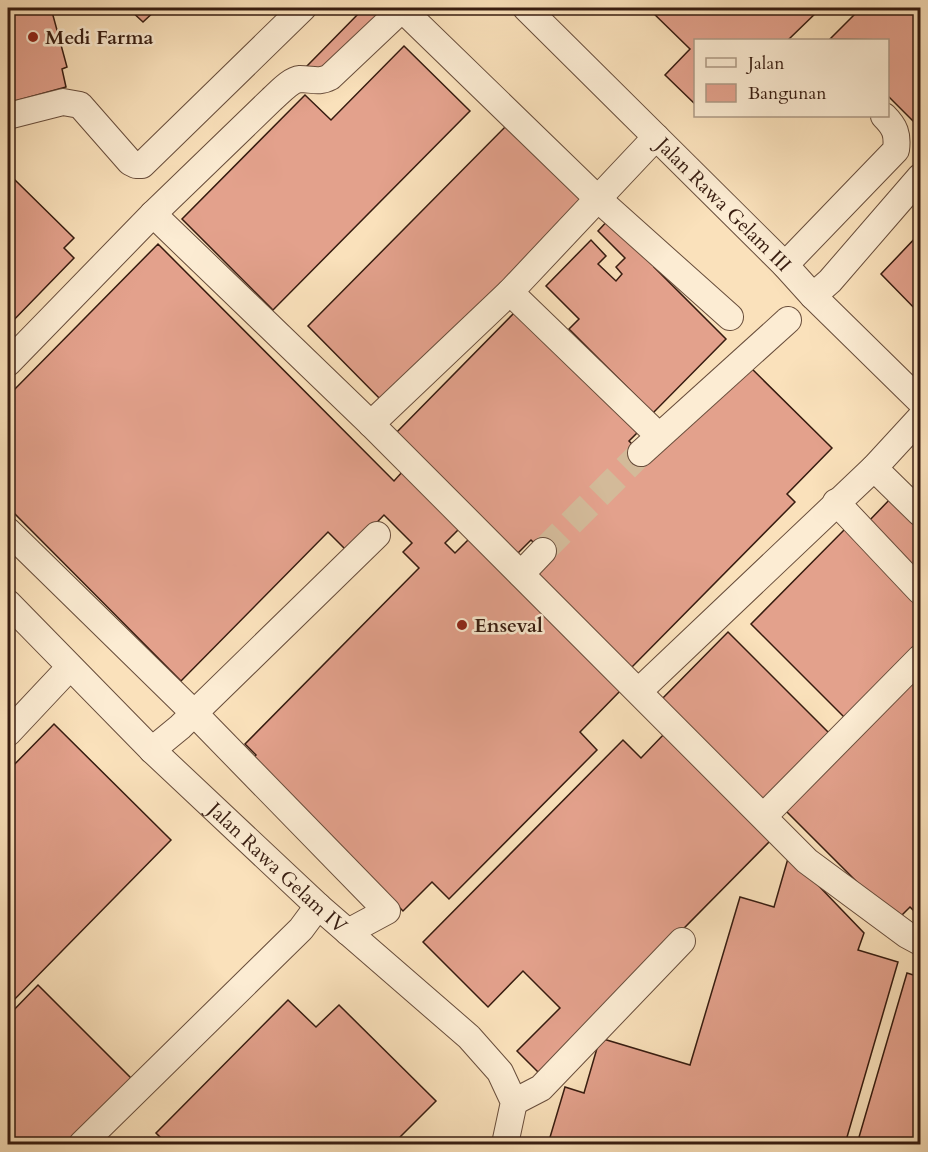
<svg xmlns="http://www.w3.org/2000/svg" width="928" height="1152" viewBox="0 0 928 1152" font-family="Cardo,serif">
	<style>
		.building { fill: #e3a18c; stroke: #371c10; stroke-width: 1.5 }
		.lines { fill: none; stroke-linecap: round; stroke-linejoin: round }
		.minor-tunnel { stroke: #d3ba99; stroke-width: 26; stroke-dasharray: 26 13; stroke-linecap: butt }
		.minor-casing { stroke: #684d3b; stroke-width: 28 }
		.minor { stroke: #fcecd3; stroke-width: 26 }
		.poi-dot { fill: #8f2418; stroke: #fcecd3; stroke-width: 2 }
		.labels { text-anchor: middle; stroke-width: 5; stroke-linejoin: round; paint-order: stroke }
		.poi-label { font-size: 20px; font-weight: bold; fill: #371c10; stroke: #fcecd3; text-anchor: start }
		.street-label { font-size: 20px; fill: #371c10; stroke: #fcecd3 }
	</style>
	<rect width="100%" height="100%" fill="#fae1bb"/>
	<filter id="stains"><feTurbulence type="fractalNoise" baseFrequency=".00333" numOctaves="4"/><feColorMatrix values="0 0 0 0 .2 0 0 0 0 .09 0 0 0 0 .02 0 0 0 .5 -.17"/></filter>
	<radialGradient id="worn" r=".72"><stop offset=".6" stop-color="#630" stop-opacity="0"/><stop offset="1" stop-color="#630" stop-opacity=".3"/></radialGradient>
	<g class="building">
		<polygon points="8,8 51,8 67,67 62,69 66,87 8,103"/>
		<polygon points="128,8 158,8 143,22"/>
		<polygon points="364,8 376,8 384,16 321,80 307,66"/>
		<polygon points="648,8 821,8 788,40 696,40 696,105 665,75 690,49"/>
		<polygon points="861,8 920,8 920,128 888,96 888,40 830,39"/>
		<polygon points="404,46 470,111 273,310 182,219 305,95 331,120"/>
		<polygon points="510,122 587,199 385,404 308,326"/>
		<polygon points="15,180 74,238 64,248 74,258 8,326 8,187"/>
		<polygon points="611,217 658,264 654,267 726,339 653,413 569,329 579,319 546,286 591,240 606,256 598,264 616,281 622,274 616,267 625,258 598,231"/>
		<polygon points="920,233 920,314 881,274"/>
		<polygon points="158,244 394,481 403,471 460,528 445,543 455,553 472,536 623,688 580,732 597,750 449,899 432,882 403,911 252,759 256,755 245,744 419,568 403,552 412,543 384,515 348,552 328,532 181,681 8,507 8,396"/>
		<polygon points="517,310 638,432 629,441 641,453 748,365 832,448 787,494 795,502 631,668 535,573 549,558 531,540 515,556 394,435"/>
		<polygon points="893,496 920,523 920,577 867,523"/>
		<polygon points="845,529 920,605 920,646 847,720 751,624"/>
		<polygon points="728,632 834,738 763,810 657,704"/>
		<polygon points="920,666 920,917 910,907 896,921 782,807"/>
		<polygon points="8,701 20,713 8,726"/>
		<polygon points="54,724 171,840 8,1006 8,771"/>
		<polygon points="665,733 772,839 540,1074 517,1051 560,1008 523,971 488,1007 423,942 623,740 641,758"/>
		<polygon points="789,855 864,933 858,950 898,962 845,1144 548,1144 565,1087 584,1093 600,1038 690,1065 740,897 774,907"/>
		<polygon points="907,973 920,977 920,1144 857,1144"/>
		<polygon points="38,985 132,1079 67,1144 8,1144 8,1016"/>
		<polygon points="288,1000 316,1027 339,1005 436,1101 393,1144 167,1144 156,1133"/>
	</g>
	<g class="lines">
		<polyline class="minor-tunnel" points="543,551 641,453"/>
		<defs>
			<g id="minor">
				<path id="s1" d="M526,8L785,265L813,296L920,401"/>
				<polyline points="402,9 598,199 730,317"/>
				<polyline points="8,116 63,102 80,105 130,162 136,165 142,165 303,8"/>
				<polyline points="153,214 371,424 807,861 907,935 920,942"/>
				<path d="M785,265L896,150C898,134 895,127 884,116"/>
				<polyline points="510,292 659,436"/>
				<polyline points="813,296 830,281 920,177"/>
				<path d="M8,363L153,214L272,99C279,93 290,80 300,79C312,79 319,83 330,77L403,8"/>
				<polyline points="371,424 510,292 656,137"/>
				<polyline points="641,453 788,320"/>
				<polyline points="874,468 920,513"/>
				<polyline points="836,502 920,591"/>
				<polyline points="8,531 194,713 387,911 348,932"/>
				<polyline points="521,574 543,551"/>
				<path id="s2" d="M8,603L152,750L318,906L469,1037L500,1072L514,1102L505,1144"/>
				<polyline points="639,691 874,468 920,418"/>
				<polyline points="8,733 70,667"/>
				<polyline points="152,750 180,727 377,535"/>
				<polyline points="764,816 920,658"/>
				<polyline points="514,1102 541,1088 682,941"/>
				<polyline points="82,1144 301,929 318,906"/>
			</g>
		</defs>
		<use href="#minor" class="minor-casing"/>
		<use href="#minor" class="minor"/>
	</g>
	<g class="poi-dot">
		<circle cx="33" cy="37" r="6"/>
		<circle cx="462" cy="625" r="6"/>
	</g>
	<g class="labels">
		<g class="poi-label">
			<text x="45" y="44">Medi Farma</text>
			<text x="474" y="632">Enseval</text>
		</g>
		<g class="street-label">
			<text dy="7" stroke="none"><textPath href="#s1" startOffset="279">Jalan Rawa Gelam III</textPath></text>
			<text dy="7" stroke="none"><textPath href="#s2" startOffset="378">Jalan Rawa Gelam IV</textPath></text>
		</g>
	</g>
	<rect width="928" height="1152" fill="none" stroke="#fae1bb" stroke-width="30"/>
	<rect x="9" y="9" width="910" height="1134" fill="none" stroke="#371c10" stroke-width="3"/>
	<rect x="15" y="15" width="898" height="1122" fill="none" stroke="#371c10" stroke-width="1.5"/>
	<rect x="694" y="39" width="195" height="78" fill="#fcecd3" stroke="#ad9985" stroke-width="1.5"/>
	<rect x="706" y="58" width="30" height="9" fill="#fcecd3" stroke="#ad9985" stroke-width="1.5"/>
	<text x="748" y="69" font-size="18" fill="#371c10">Jalan</text>
	<rect x="706" y="84" width="30" height="18" fill="#e3a18c" stroke="#ad9985" stroke-width="1.5"/>
	<text x="748" y="99" font-size="18" fill="#371c10">Bangunan</text>
	<rect width="100%" height="100%" filter="url(#stains)"/>
	<rect width="100%" height="100%" fill="url(#worn)"/>
</svg>
